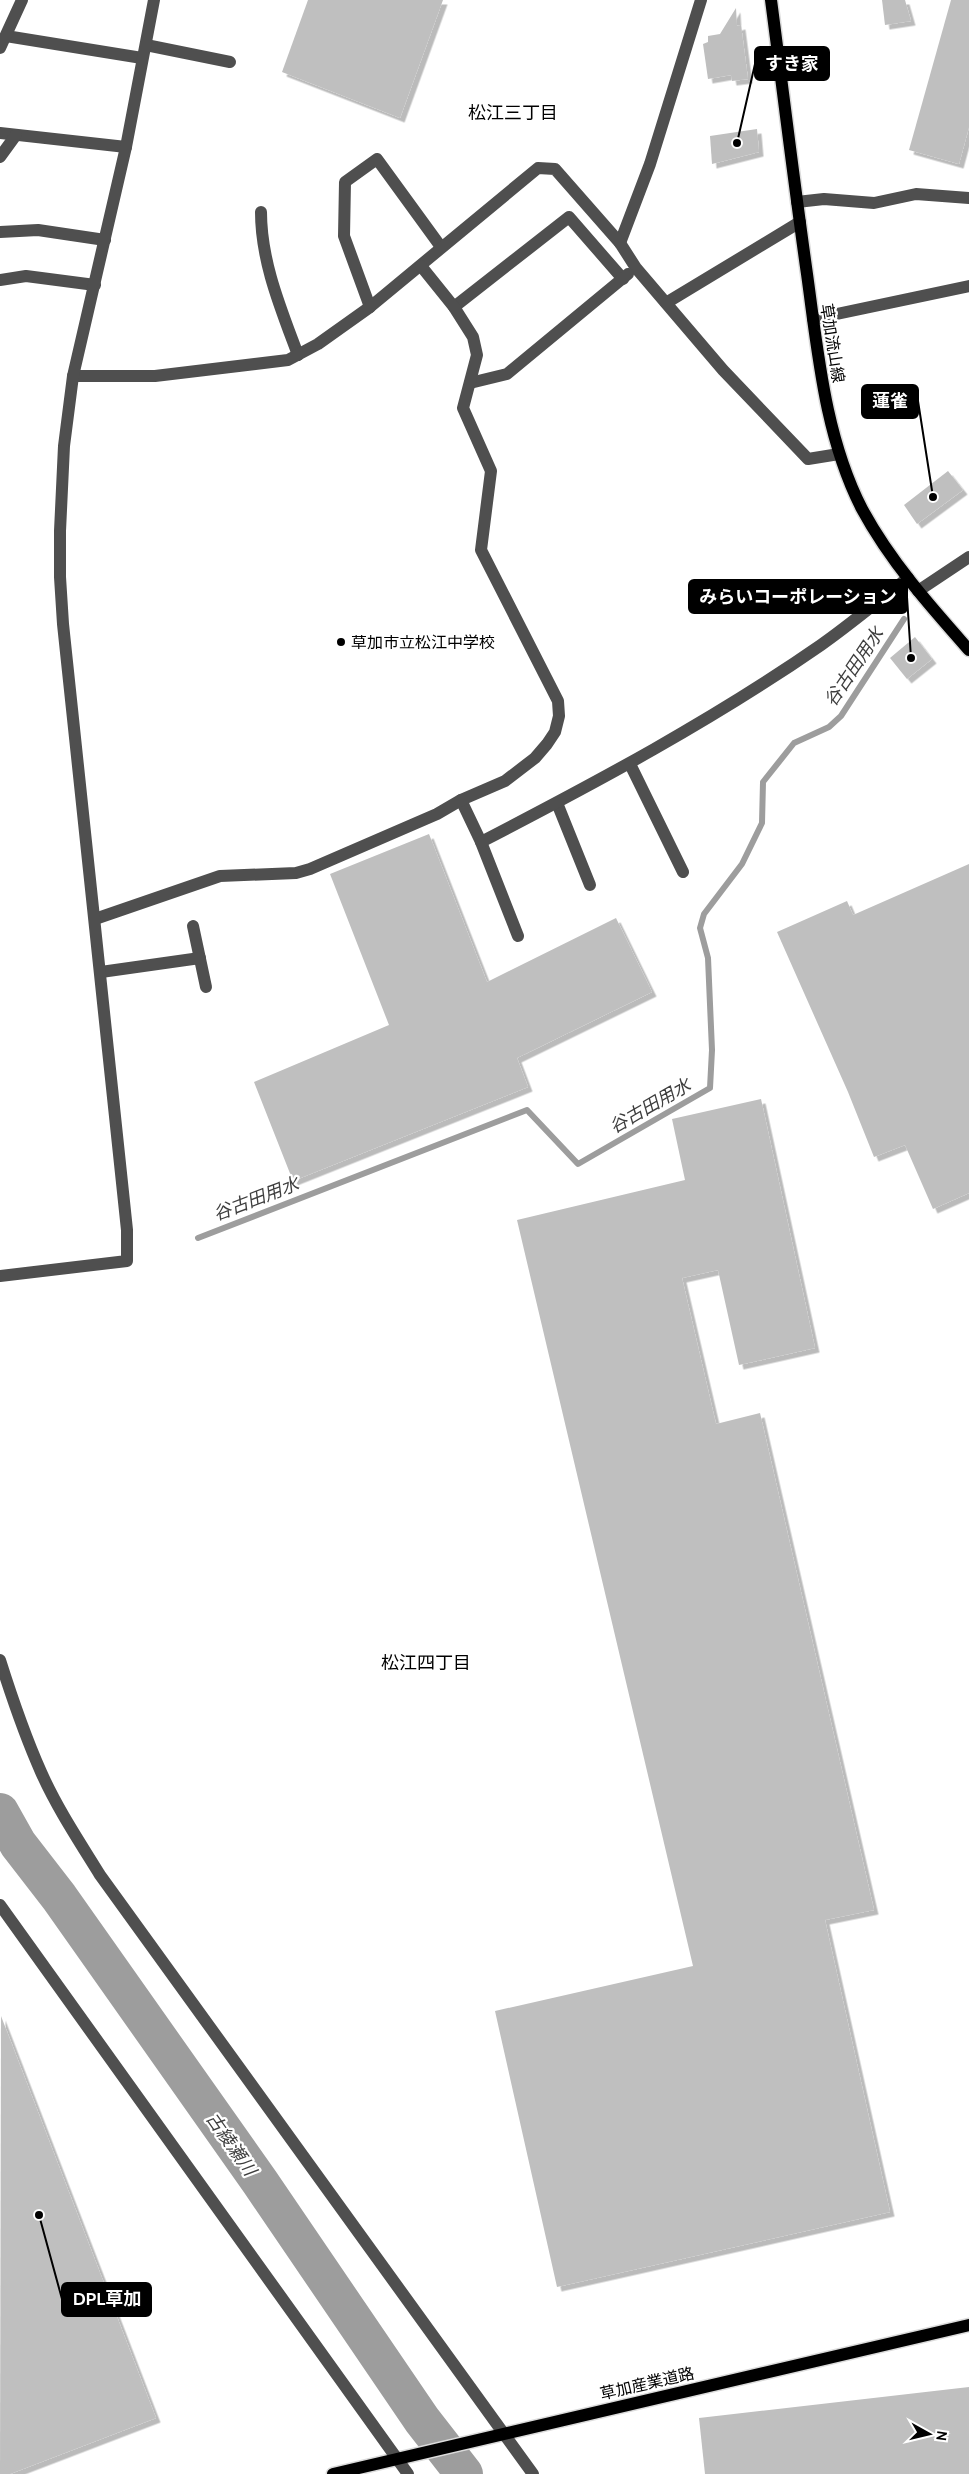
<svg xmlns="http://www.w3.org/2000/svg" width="969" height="2474" viewBox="0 0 969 2474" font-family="Cabin,'Noto Sans JP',sans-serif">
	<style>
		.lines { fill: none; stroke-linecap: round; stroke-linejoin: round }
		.stream { stroke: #9d9d9d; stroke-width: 6 }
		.river { stroke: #9d9d9d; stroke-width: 38 }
		.building { fill: #bfbfbf; filter: url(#shadow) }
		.major-casing { stroke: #dbdbdb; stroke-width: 15 }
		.minor { stroke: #4f4f4f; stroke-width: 12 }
		.major { stroke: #000; stroke-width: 12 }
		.poi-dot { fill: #000; stroke: #fff; stroke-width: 2 }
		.labels { text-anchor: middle; stroke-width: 4.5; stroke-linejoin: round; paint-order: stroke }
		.street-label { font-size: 16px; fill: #000; stroke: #fff }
		.poi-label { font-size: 16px; fill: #000; stroke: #fff; text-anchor: start }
		.neighbourhood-label { font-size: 18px; fill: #000; stroke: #fff }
		.water-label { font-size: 18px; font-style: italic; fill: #3e3e3e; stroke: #fff }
		.leader { fill: none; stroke: #000; stroke-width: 2 }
		.callout-dot { fill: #000; stroke: #fff; stroke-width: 2 }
		.callout { fill: #000; stroke: #000; stroke-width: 2 }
		.callout-label { font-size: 18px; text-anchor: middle; font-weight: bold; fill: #fff }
	</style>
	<defs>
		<filter id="shadow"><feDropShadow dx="4.5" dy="4.5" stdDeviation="0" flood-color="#0004"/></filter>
	</defs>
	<rect width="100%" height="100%" fill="#fff"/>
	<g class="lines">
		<polyline class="stream" points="198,1238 527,1110 578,1164 710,1088 712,1050 708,958 700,928 704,914 742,864 762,823 763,782 794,743 829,727 841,716 904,619"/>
		<polyline class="river" points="0,1812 18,1844 59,1897 260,2182 422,2420 464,2474"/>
	</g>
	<g class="building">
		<polygon points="308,0 443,0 400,118 282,72"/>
		<polygon points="882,0 905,0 911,21 885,25"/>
		<polygon points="951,0 969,0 969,127 959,164 909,150"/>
		<polygon points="736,8 737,26 741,25 748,79 732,81 731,75 708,79 703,44 708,42 708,36 720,34"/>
		<polygon points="757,129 759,152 712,164 710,136"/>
		<polygon points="948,471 963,490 917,524 904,505"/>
		<polygon points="915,637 932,659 907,679 890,658"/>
		<polygon points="429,834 487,982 616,918 652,992 517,1058 528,1087 293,1181 254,1082 389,1025 330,874"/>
		<polygon points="969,864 969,1193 933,1209 905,1145 874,1157 848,1092 777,932 847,901 853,915"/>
		<polygon points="761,1099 815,1348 739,1365 718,1270 682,1278 716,1424 760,1413 874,1910 825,1920 890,2212 557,2287 495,2011 693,1966 517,1220 685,1180 672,1119"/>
		<polygon points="1,2016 156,2418 10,2474 0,2474"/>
		<polygon points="969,2387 969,2474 705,2474 699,2418"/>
	</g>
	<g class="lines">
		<defs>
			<g id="major">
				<path d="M771,0C783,91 794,183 807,274C818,353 825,437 862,509C890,561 930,606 969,650"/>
				<polyline points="333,2474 969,2325"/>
			</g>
		</defs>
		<use href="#major" class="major-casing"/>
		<g class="minor">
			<polyline points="6,36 142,58"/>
			<polyline points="146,45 230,62"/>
			<polyline points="0,48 22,0"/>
			<polyline points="0,133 126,147"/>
			<polyline points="0,157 16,135"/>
			<polyline points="797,202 824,199 874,203 916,194 969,198"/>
			<path d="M261,212C261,262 281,309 298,355"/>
			<polyline points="0,232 38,230 105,240"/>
			<polyline points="620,243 650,164 701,0"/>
			<polyline points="0,280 26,276 95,285"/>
			<polyline points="666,303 800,222"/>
			<polyline points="370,307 344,236 345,182 377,159 441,247"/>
			<polyline points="454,307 569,217 623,279"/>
			<polyline points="813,319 969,286"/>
			<polyline points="73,376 155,376 288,360 318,344 370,307 538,168 555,169 620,243 636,268 723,370 808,459 839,454"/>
			<polyline points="470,383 507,374 628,274"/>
			<polyline points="918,591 969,557"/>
			<polyline points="630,764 683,872"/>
			<polyline points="461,800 481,842 518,936"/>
			<polyline points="557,803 590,885"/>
			<path d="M481,842C597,782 713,720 821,645C851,624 879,600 908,578"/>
			<polyline points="95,919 220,876 296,873 310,869 437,814 461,800 505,781 535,758 547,744 555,732 559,716 558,701 481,550 491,471 463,408 477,355 473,337 454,307 421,266"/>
			<polyline points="193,926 206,987"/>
			<polyline points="101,972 200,958"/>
			<polyline points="0,1276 127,1261 127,1230 63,624 60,577 60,531 64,446 73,376 126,147 154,0"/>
			<path d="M0,1660C12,1698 25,1736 41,1772C57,1808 79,1841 100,1875L533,2474"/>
			<polyline points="0,1905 408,2474"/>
		</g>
		<use href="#major" class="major"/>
	</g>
	<circle class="poi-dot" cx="341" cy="642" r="5"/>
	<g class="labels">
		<g class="street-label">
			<text transform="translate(833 343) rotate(81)" y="6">草加流山線</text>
			<text transform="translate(647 2383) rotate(-13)" y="6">草加産業道路</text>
		</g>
		<g class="poi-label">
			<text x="351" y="648">草加市立松江中学校</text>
		</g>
		<g class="neighbourhood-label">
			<text x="513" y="119">松江三丁目</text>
			<text x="426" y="1669">松江四丁目</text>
		</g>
		<g class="water-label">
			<text transform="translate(854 667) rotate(-56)" y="6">谷古田用水</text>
			<text transform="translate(650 1106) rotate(-30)" y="6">谷古田用水</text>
			<text transform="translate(256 1199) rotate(-21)" y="6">谷古田用水</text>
			<text transform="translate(231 2144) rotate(55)" y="6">古綾瀬川</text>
		</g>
	</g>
	<path class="leader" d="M737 143L755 64M933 497L918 401M911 658L907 597M39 2215L62 2299"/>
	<g class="callout-dot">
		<circle cx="737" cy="143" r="5"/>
		<circle cx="933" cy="497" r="5"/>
		<circle cx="911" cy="658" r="5"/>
		<circle cx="39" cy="2215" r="5"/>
	</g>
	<g class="callout">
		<rect x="755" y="47" width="74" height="33" rx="5"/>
		<rect x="862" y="385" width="56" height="33" rx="5"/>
		<rect x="689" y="580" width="218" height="33" rx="5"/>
		<rect x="62" y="2283" width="89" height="33" rx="5"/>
	</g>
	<g class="callout-label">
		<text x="792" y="70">すき家</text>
		<text x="890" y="407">蓮雀</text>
		<text x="798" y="603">みらいコーポレーション</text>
		<text x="107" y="2305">DPL草加</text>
	</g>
	<g transform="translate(929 2434) rotate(98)" stroke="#ffffff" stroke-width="4" paint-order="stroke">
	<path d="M0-4L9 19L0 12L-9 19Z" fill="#000000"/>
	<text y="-8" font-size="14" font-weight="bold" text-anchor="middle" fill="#000000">N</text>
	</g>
</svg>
